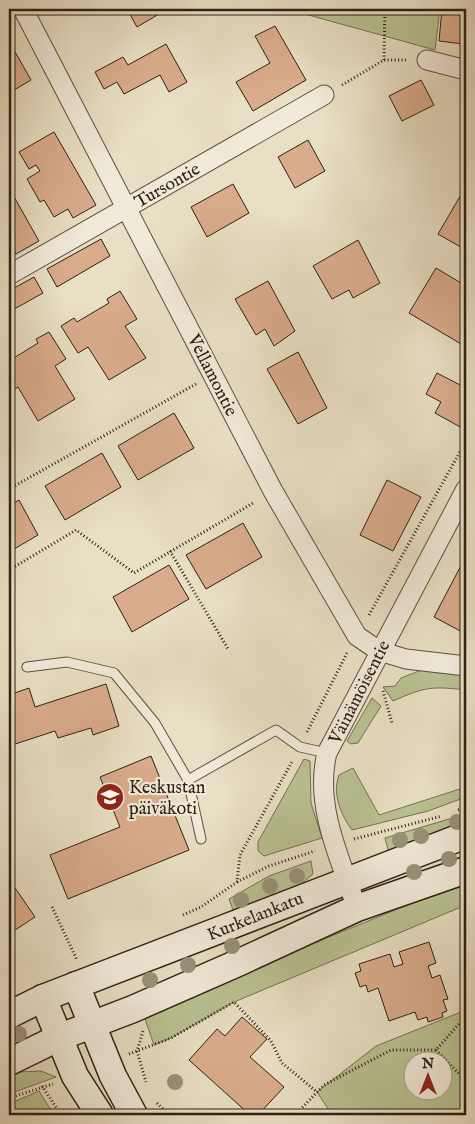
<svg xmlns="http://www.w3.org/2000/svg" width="475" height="1124" viewBox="0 0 475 1124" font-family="'IM FELL English',serif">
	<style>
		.green { fill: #b9c192; stroke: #747153; fill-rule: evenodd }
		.building { fill: #d9ac8c; stroke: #2e2114 }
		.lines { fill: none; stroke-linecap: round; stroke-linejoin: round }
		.lane-casing { stroke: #5d5040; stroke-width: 11 }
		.street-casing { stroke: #5d5040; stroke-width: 21 }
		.secondary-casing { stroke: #2e2114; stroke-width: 29 }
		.path { stroke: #2e2114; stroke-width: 3; stroke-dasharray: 1 2.5; stroke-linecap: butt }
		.lane { stroke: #f1ead9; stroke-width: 9 }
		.street { stroke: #f1ead9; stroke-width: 19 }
		.secondary { stroke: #f1ead9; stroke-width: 26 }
		.tree { fill: #999178 }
		.labels { text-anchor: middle; stroke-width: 4.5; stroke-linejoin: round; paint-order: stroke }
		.street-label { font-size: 18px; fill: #2e2114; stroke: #f1ead9 }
		.poi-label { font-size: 18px; fill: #2e2114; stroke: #f1ead9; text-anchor: start }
	</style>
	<rect width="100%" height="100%" fill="#e9dfc4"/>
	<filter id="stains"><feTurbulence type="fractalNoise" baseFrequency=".004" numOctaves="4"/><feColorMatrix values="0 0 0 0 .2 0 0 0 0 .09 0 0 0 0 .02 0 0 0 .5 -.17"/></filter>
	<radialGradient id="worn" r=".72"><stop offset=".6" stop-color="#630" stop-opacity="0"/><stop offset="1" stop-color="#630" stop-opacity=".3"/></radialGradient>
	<g class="green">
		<polygon points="294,9 440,9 435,50 294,11"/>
		<path d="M424,669L466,675V690C431,686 425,687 393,701L383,687L395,686L401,678Z"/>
		<polygon points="372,698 381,706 358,743 351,744 347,741"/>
		<polygon points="304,759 310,761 311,803 322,838 264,856 258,851 258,842"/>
		<path d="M353,768L379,815L466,787V797L428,811L352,830C341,815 332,794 339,775Z"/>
		<polygon points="466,814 466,825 397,850 388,850 385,838"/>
		<polygon points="311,861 313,874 301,884 233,910 229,899 269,876"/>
		<polygon points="466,881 466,905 234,1002 171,1038 154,1045 144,1016 165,1004"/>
		<path d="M466,1010V1115H332L317,1092L376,1046ZM412,1062H442V1092H412Z"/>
		<polygon points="41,1071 56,1077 9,1094 9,1077 19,1072"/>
		<polygon points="39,1091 54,1115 9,1115 9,1104"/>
	</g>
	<g class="building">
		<polygon points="127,9 156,9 159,14 137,27"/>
		<polygon points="442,9 466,9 463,44 439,41"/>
		<polygon points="275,26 306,80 253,111 236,82 270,63 255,36"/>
		<polygon points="10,43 31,80 9,93 9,44"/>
		<polygon points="166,44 187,82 169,92 160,75 124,94 117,82 104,89 95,72 123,57 128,65"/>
		<polygon points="421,80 434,105 402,121 389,96"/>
		<polygon points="54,132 96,205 73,218 68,209 54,217 44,200 40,202 27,179 40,171 36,165 29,169 19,152"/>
		<polygon points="308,140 325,171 295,188 278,157"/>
		<polygon points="233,184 249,213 207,237 191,207"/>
		<polygon points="9,188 39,241 16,254 11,245 9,246"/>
		<polygon points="465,188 466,189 466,250 438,234"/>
		<polygon points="101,239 110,256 57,287 47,269"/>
		<polygon points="358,240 380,283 353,298 349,290 332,299 313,266"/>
		<polygon points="436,268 466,286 466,347 409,313"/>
		<polygon points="34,277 43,293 9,312 9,291"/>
		<polygon points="268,281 295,331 274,346 265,329 256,335 235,299"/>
		<polygon points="120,291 137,319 125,326 146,358 109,380 88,347 78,353 61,326 74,318 77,322 109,303 107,299"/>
		<polygon points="49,332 66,359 55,366 75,399 38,421 18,387 9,393 9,361 38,343 36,339"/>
		<polygon points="298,352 327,408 298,424 267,369"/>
		<polygon points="437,373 466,388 466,420 462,428 435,413 441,402 426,394"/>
		<polygon points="174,413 194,448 138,480 118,446"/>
		<polygon points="102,453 121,487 65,520 45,486"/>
		<polygon points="387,480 421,497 393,551 360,535"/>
		<polygon points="19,500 38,535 9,552 9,506"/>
		<polygon points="243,523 262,557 206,589 186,555"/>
		<polygon points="466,556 466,634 434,617"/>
		<polygon points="169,565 189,599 132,632 113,597"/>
		<polygon points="106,684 119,726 93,735 91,728 58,738 55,731 9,746 9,695 29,688 35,707"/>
		<polygon points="151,756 189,850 68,899 50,855 120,827 100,777"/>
		<polygon points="9,879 35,917 9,934"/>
		<polygon points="429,942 436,963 428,966 432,978 440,975 448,999 443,1000 447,1011 442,1013 443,1017 428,1022 427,1017 418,1020 415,1012 389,1021 378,988 368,992 366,985 360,987 355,973 361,971 359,964 390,954 394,967 403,964 399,952"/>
		<polygon points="242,1017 267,1039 250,1057 284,1087 258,1115 250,1115 189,1060 217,1029 225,1036"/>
	</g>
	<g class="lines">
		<defs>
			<g id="lane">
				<polyline points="27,667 67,662 114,673 155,723 188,780 201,839"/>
				<polyline points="188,780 276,730 300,747 327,753"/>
			</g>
			<g id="street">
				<polyline points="23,9 273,491 357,636 379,651 406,659 466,666"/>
				<polyline points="427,60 466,70"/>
				<polyline points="9,275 324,95"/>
				<path d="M357,908C340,859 314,805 327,753L466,489"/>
			</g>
			<g id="secondary">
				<polyline points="76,985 113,1076 134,1115"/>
				<polyline points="43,998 75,1076 100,1115"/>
				<polyline points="9,1015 43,998 466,835"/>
				<polyline points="9,1062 60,1037 133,1009 240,962 357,908 466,870"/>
			</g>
		</defs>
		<use href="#lane" class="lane-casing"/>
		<use href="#street" class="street-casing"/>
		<use href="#secondary" class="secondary-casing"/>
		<g class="path">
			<polyline points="384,60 385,9"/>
			<polyline points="342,85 384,60 406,60"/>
			<polyline points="9,489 196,384"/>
			<polyline points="170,551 228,649"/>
			<polyline points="9,570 76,530 134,573 255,502"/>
			<polyline points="369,615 466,441"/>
			<polyline points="383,691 392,723"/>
			<polyline points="307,732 347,653"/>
			<polyline points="458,810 466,807"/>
			<polyline points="354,839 442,816"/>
			<polyline points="237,882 269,866 315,851"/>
			<polyline points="52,907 77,960"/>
			<polyline points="183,915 201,907 237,882 240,855 293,760"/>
			<polyline points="143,1031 137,1051 146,1082"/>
			<polyline points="436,1050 466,1081"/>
			<polyline points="129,1054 171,1038 234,1002 271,1041 282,1063 317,1092"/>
			<polyline points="42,1086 61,1115"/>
			<polyline points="9,1098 53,1084"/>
			<polyline points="157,1103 169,1115"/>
			<polyline points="295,1115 324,1085 391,1050 436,1050 466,1016"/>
		</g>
		<use href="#lane" class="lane"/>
		<use href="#street" class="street"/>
		<use href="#secondary" class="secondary"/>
	</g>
	<g class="tree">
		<circle cx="457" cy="822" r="8"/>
		<circle cx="421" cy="836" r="8"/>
		<circle cx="400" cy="840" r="8"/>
		<circle cx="449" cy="859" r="8"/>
		<circle cx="414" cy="872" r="8"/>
		<circle cx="297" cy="876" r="8"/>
		<circle cx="270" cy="886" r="8"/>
		<circle cx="241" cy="900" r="8"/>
		<circle cx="232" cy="946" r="8"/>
		<circle cx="188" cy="965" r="8"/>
		<circle cx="150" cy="980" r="8"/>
		<circle cx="19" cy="1034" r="8"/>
		<circle cx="175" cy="1082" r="8"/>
	</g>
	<defs>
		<symbol id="school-disc" viewBox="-11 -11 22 22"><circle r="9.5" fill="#8f2418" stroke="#f1ead9"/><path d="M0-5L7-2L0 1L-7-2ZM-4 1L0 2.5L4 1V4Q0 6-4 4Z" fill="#fff"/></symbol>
	</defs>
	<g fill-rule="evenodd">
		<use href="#school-disc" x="94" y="781" width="32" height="32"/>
	</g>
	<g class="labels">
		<g class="street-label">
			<text transform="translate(167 185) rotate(-30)" y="6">Tursontie</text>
			<text transform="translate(213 375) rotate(63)" y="6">Vellamontie</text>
			<text transform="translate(359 692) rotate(-63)" y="6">Väinämöisentie</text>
			<text transform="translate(255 916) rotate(-22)" y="6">Kurkelankatu</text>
		</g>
		<g class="poi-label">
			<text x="129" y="793">Keskustan<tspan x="129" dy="21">päiväkoti</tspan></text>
		</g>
	</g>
	<rect width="475" height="1124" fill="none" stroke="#e9dfc4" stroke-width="30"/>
	<rect x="10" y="10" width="455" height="1104" fill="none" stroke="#2e2114" stroke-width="2.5"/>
	<rect x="15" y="15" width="445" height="1094" fill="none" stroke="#2e2114"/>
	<g transform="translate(428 1076)"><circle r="24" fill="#f1ead9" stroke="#a39a8a"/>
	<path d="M0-4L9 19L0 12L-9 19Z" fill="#8f2418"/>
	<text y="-8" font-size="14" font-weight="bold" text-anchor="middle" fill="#2e2114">N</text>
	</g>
	<rect width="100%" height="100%" filter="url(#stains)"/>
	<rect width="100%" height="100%" fill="url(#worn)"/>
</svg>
